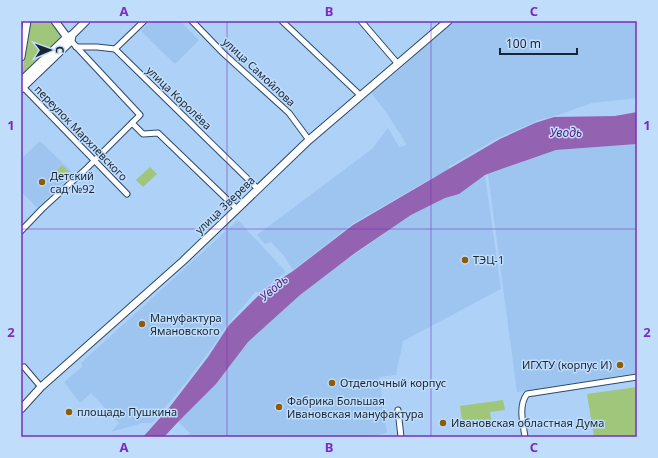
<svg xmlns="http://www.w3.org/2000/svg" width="658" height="458" viewBox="0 0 658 458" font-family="'Noto Sans',sans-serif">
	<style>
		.built { fill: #9dc5f0 }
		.green { fill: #a0c67c }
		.water { fill: #9363b2 }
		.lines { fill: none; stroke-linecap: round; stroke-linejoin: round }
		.street-casing { stroke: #2c4a6a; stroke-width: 7 }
		.secondary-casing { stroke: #2c4a6a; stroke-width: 9 }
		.street { stroke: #fff; stroke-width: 5 }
		.secondary { stroke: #fff; stroke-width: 7 }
		.grid { fill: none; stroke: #7b2cbf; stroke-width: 1; stroke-opacity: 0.55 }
		.poi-dot { fill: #8e5b08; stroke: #c1ddfc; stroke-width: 1.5 }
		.labels { text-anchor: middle; stroke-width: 3; stroke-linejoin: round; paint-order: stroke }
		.street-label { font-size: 11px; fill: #182634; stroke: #c1ddfc }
		.poi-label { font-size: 11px; fill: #182634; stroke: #c1ddfc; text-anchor: start }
		.water-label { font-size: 12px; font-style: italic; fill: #5a197b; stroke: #c1ddfc }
		.neatline { fill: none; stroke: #7b2cbf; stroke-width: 1.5 }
		.grid-label { font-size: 13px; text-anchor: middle; font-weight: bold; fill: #7b2cbf }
	</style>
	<rect width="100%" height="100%" fill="#aed1f7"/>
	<g class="built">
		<polygon points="151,21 180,21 199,40 175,64 141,31"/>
		<polygon points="453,21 637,21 637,98 592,103 558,115 539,120 498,138 448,167 459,193 485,175 501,289 403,341 396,375 379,377 387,433 371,436 371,437 187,437 190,433 178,422 216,384 248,342 300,295 322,277 411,215 445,198 435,176 352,224 293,270 284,256 271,242 265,244 257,235 372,149 388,128 399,147 407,145 386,112 371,93 398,71"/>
		<polygon points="40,141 73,173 37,208 21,191 21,159"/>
		<polygon points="637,144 637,373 517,392 488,174 556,150"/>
		<polygon points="238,220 286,272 259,293 256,291 224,329 211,349 187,381 152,423 142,423 111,432 119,423 91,393 80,403 64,382 83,366 81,363"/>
	</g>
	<g class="green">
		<polygon points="31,21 53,21 60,33 60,42 26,73 22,73"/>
		<polygon points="62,165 69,172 57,184 50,177"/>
		<polygon points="150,167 157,174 143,187 136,180"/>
		<polygon points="637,387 637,437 594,437 587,394"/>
		<polygon points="503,400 505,410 490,412 492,425 463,429 460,406"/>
	</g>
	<polygon class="water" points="637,112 637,144 556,150 493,172 485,175 459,194 445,198 411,215 355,253 300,295 248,342 216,384 178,422 164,437 143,437 169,408 208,357 229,325 263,291 293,271 353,225 500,139 535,123 554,117 615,116"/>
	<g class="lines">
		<defs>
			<g id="street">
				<polyline points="192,21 223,53 289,113 309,140"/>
				<polyline points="282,21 361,96"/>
				<polyline points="361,21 398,64"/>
				<polyline points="76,47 97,47 115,49 258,189"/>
				<polyline points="115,49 144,21"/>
				<polyline points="22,86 127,194"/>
				<polyline points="132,123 143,134 158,133 237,209"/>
				<polyline points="21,231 42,209 87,168 140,115 71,41"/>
				<polyline points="24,367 41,387"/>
				<polyline points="398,410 401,437"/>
				<path d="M525,437C523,423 518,406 527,394L637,377"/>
			</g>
			<g id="secondary">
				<polyline points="55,21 69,40"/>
				<polyline points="21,57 27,21"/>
				<polyline points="21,81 67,37 72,35 86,21"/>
				<polyline points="21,89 71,41 72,35"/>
				<polyline points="21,409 41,387 183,261 309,140 448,21"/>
			</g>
		</defs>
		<use href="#street" class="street-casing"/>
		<use href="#secondary" class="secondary-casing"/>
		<use href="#street" class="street"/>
		<use href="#secondary" class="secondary"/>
	</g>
	<path class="grid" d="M227,21V437M431,21V437M21,229H637"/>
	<g class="poi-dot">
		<circle cx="42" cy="182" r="4"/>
		<circle cx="465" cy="260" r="4"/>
		<circle cx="142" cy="324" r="4"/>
		<circle cx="620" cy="365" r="4"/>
		<circle cx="332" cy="383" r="4"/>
		<circle cx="279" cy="407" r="4"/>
		<circle cx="69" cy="412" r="4"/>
		<circle cx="443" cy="423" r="4"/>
	</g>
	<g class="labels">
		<g class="street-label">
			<text transform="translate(259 72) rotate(43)" y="4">улица Самойлова</text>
			<text transform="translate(179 98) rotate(44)" y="4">улица Королёва</text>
			<text transform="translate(81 133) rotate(46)" y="4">переулок Мархлевского</text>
			<text transform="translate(225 205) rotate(-44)" y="4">улица Зверева</text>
		</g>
		<g class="poi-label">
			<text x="50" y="180">Детский<tspan x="50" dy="13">сад №92</tspan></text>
			<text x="473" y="264">ТЭЦ-1</text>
			<text x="150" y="322">Мануфактура<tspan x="150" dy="13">Ямановского</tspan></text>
			<text x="612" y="369" text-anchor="end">ИГХТУ (корпус И)</text>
			<text x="340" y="387">Отделочный корпус</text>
			<text x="287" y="405">Фабрика Большая<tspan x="287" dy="13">Ивановская мануфактура</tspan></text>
			<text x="77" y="416">площадь Пушкина</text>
			<text x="451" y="427">Ивановская областная Дума</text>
		</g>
		<g class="water-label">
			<text x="566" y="137">Уводь</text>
			<text transform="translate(274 288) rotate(-40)" y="4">Уводь</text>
		</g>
	</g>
	<rect width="658" height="458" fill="none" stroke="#c1ddfc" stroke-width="44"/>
	<g transform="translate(50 50) rotate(88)" stroke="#c1ddfc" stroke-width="3" paint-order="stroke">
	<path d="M0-3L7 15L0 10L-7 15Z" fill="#182634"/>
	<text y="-6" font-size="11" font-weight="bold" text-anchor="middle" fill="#182634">С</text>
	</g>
	<path d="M500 48v6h77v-6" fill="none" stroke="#182634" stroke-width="2"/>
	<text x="506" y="48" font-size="12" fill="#182634" stroke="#c1ddfc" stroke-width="3" paint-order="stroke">100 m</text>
	<rect x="22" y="22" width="614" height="414" class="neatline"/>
	<g class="grid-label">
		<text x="124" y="16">A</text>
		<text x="329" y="16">B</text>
		<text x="534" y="16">C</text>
		<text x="11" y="130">1</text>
		<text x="647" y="130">1</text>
		<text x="11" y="337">2</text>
		<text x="647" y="337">2</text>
		<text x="124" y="452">A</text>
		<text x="329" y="452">B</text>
		<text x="534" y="452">C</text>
	</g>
</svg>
